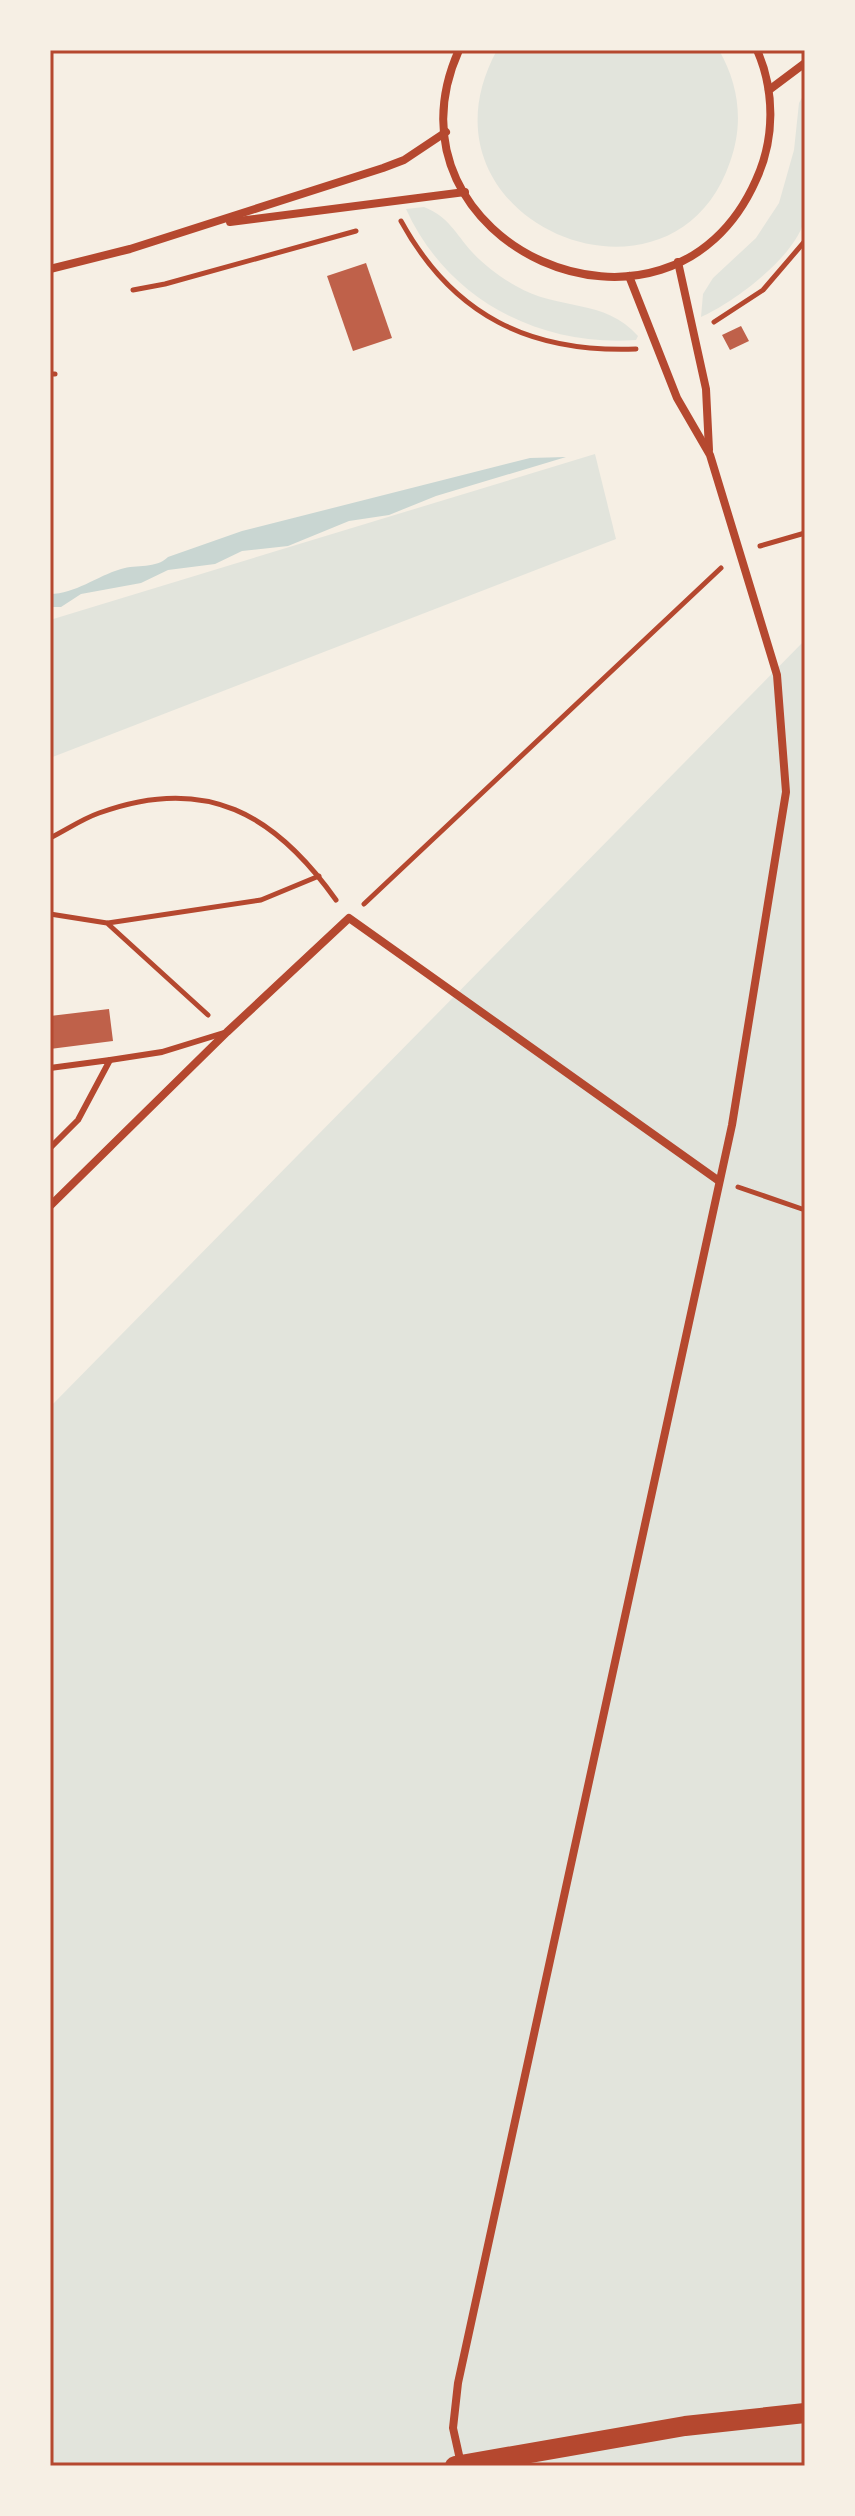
<svg xmlns="http://www.w3.org/2000/svg" width="855" height="2516" viewBox="0 0 855 2516" font-family="'Crimson Pro',serif">
	<style>
		.green { fill: #e2e4dc }
		.water { fill: #c9d6d2 }
		.building { fill: #bf614a }
		.lines { fill: none; stroke-linecap: round; stroke-linejoin: round }
		.path { stroke: #b5482f; stroke-width: 5 }
		.service { stroke: #b5482f; stroke-width: 6 }
		.minor { stroke: #b5482f; stroke-width: 8 }
		.primary { stroke: #b5482f; stroke-width: 20 }
		.neatline { fill: none; stroke: #b5482f; stroke-width: 3 }
	</style>
	<rect width="100%" height="100%" fill="#f6efe4"/>
	<g class="green">
		<path d="M497,50H719C739,85 744,123 730,162C672,332 404,221 497,50Z"/>
		<path d="M805,92C805,132 810,176 805,216C800,254 733,303 701,317L703,294L713,278L756,238L779,203L794,150L799,103Z"/>
		<path d="M424,207C449,217 455,233 472,252C484,265 500,277 516,286C558,311 605,298 638,336L636,340C538,347 447,299 406,209Z"/>
		<polygon points="595,454 616,539 50,758 50,620"/>
		<polygon points="805,640 805,2466 50,2466 50,1407"/>
	</g>
	<path class="water" d="M566,457L436,496L389,515L349,521L288,546L242,551L215,564L168,570L141,583L81,594L61,607H50V594C75,594 97,576 121,569C137,564 156,569 168,557L242,531L530,458Z"/>
	<g class="building">
		<polygon points="366,263 392,338 353,351 327,276"/>
		<polygon points="741,326 749,341 730,350 722,335"/>
		<polygon points="109,1009 113,1041 50,1049 50,1016"/>
	</g>
	<g class="lines">
		<g class="path">
			<path d="M401,221C453,316 530,353 636,349"/>
			<polyline points="133,290 165,284 356,231"/>
			<polyline points="714,322 763,290 805,241"/>
			<polyline points="50,374 55,374"/>
			<polyline points="760,546 805,533"/>
			<path d="M50,838C66,830 82,819 99,813C206,774 275,814 336,900"/>
			<polyline points="364,904 721,568"/>
			<polyline points="50,914 107,923 208,1015"/>
			<polyline points="108,923 261,900 319,876"/>
			<polyline points="738,1187 805,1210"/>
		</g>
		<g class="service">
			<polyline points="110,1060 162,1052 227,1032"/>
			<polyline points="50,1068 110,1060 78,1120 50,1148"/>
		</g>
		<g class="minor">
			<path d="M459,50C372,243 669,377 756,180C775,139 775,91 757,50"/>
			<polyline points="769,90 805,63"/>
			<polyline points="230,222 465,192"/>
			<polyline points="678,262 706,389 709,450"/>
			<polyline points="50,269 130,249 383,168 404,160 446,132"/>
			<polyline points="50,1206 227,1032 349,918 719,1181"/>
			<polyline points="461,2464 453,2428 458,2383 732,1125 786,792 777,675 710,455 677,398 629,276"/>
		</g>
		<polyline class="primary" points="455,2466 685,2426 805,2413"/>
	</g>
	<rect width="855" height="2516" fill="none" stroke="#f6efe4" stroke-width="104"/>
	<rect x="52" y="52" width="751" height="2412" class="neatline"/>
</svg>
